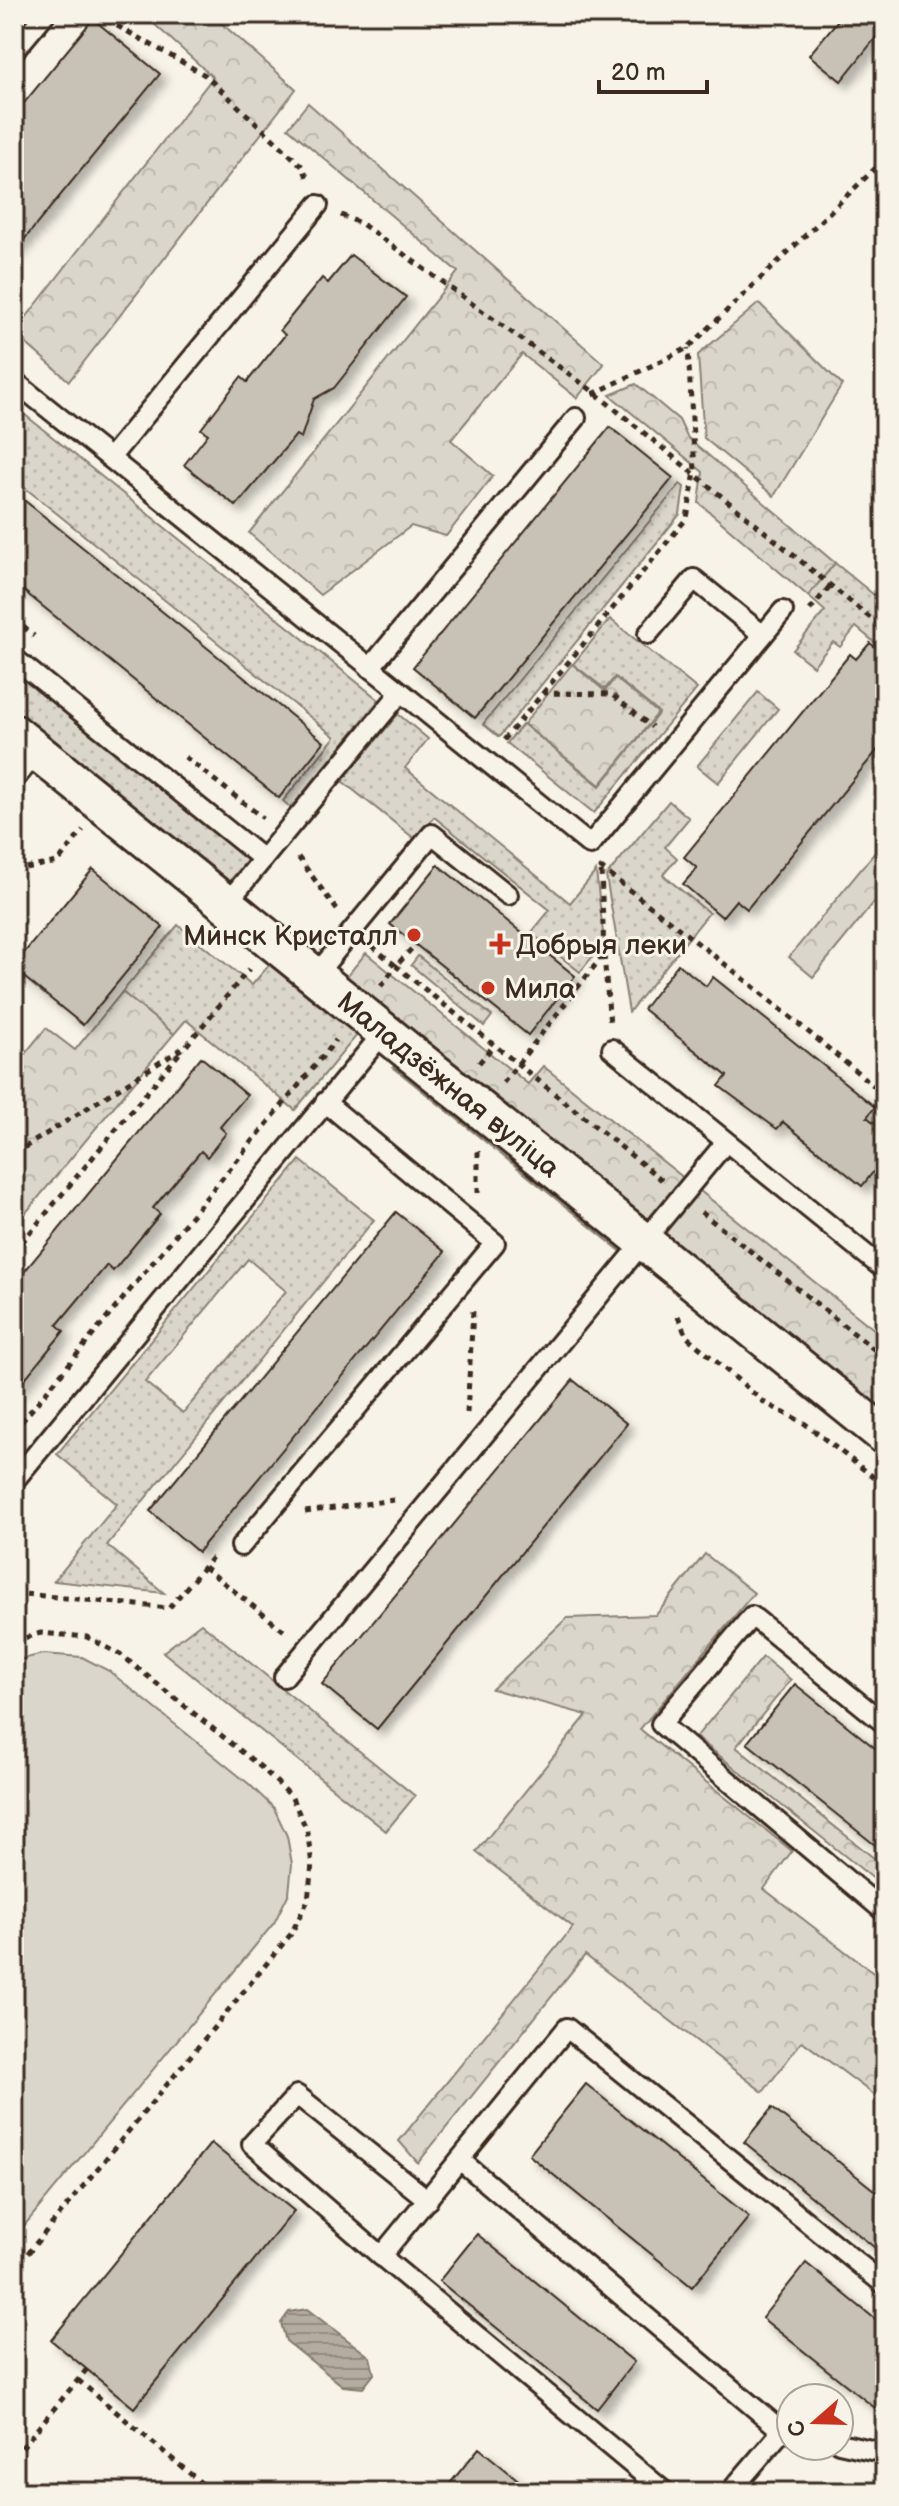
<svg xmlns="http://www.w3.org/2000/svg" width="899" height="2506" viewBox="0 0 899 2506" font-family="'Balsamiq Sans',sans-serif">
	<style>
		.grass { fill: url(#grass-dots); stroke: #8b8074; stroke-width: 2; fill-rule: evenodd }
		.forest { fill: url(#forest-crowns); stroke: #8b8074; stroke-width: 2 }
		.pitch { fill: #dbd6cb; stroke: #8b8074; stroke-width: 2 }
		.water { fill: url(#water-rules); stroke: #84786c; stroke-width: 2 }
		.building { fill: #c8c1b6; stroke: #3b2a1e; stroke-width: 2; filter: url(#shadow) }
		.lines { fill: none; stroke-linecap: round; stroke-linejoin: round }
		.service-casing { stroke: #3b2a1e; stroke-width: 24 }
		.minor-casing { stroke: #3b2a1e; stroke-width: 42 }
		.path { stroke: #3b2a1e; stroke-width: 5; stroke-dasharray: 6 6; stroke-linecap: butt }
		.service { stroke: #f7f3e8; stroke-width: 18 }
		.minor { stroke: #f7f3e8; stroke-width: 36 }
		.poi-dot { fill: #c8321e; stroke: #f7f3e8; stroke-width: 3 }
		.labels { text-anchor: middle; stroke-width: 6; stroke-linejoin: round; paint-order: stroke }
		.poi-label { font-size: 28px; fill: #3b2a1e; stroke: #f7f3e8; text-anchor: start }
		.street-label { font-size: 28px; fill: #3b2a1e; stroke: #f7f3e8 }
	</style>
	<defs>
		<pattern id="grass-dots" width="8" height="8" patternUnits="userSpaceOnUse" patternTransform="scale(2)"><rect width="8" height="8" fill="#dbd6cb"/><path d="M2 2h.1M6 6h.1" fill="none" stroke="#bdb8ae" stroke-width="1.8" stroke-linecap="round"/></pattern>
		<pattern id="forest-crowns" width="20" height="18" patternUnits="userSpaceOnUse" patternTransform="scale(2)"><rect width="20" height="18" fill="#dbd6cb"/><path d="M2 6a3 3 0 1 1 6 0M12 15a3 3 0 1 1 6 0" fill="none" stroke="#bdb8ae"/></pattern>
		<pattern id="water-rules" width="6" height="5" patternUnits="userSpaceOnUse" patternTransform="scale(2)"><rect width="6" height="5" fill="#b4aca0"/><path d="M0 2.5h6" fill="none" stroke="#948c82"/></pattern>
		<filter id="shadow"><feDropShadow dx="7" dy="7" stdDeviation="4" flood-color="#0004"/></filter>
	</defs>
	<rect width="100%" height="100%" fill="#f7f3e8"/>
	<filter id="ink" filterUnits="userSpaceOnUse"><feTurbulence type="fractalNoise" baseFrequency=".0125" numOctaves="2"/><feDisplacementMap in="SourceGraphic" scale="16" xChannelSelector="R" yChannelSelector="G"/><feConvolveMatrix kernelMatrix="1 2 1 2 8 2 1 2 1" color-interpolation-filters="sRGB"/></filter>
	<g filter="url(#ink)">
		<g class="grass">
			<polygon points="14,406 379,700 291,808 283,801 335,737 14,479"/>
			<polygon points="680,484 684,487 680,514 499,737 483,724"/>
			<polygon points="835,563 885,604 885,651 856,627 840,647 833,642 813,666 793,650 825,611 808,596"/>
			<polygon points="610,619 697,689 594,813 507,743 523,724 600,786 659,713 615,677 605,689 573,664"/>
			<polygon points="14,670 249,858 224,888 14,715"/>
			<polygon points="758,692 778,709 718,783 697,766"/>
			<polygon points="398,714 428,739 405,768 570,903 596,871 604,942 580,972 531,933 550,910 434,817 415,839 342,781"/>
			<polygon points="669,801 689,818 665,847 677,858 663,875 709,913 629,1012 606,876"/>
			<polygon points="178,925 252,985 275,958 362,1029 295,1110 186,1020 174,1034 122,992"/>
			<polygon points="418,956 492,1016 484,1026 411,965"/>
			<polygon points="399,1059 630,1245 623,1253 393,1067"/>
			<path d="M300,1160L374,1220L107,1545L164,1593L54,1581L117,1504L57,1454ZM248,1259L286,1291L183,1413L145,1382Z"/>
			<polygon points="201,1623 415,1796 386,1831 163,1652"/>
		</g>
		<g class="forest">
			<polygon points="143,14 211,14 296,89 69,381 14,333 213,77"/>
			<polygon points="308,103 604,364 577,398 522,354 451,440 493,476 446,536 411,526 320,595 249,533 458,272 288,128"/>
			<polygon points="759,303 842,385 774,496 704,438 698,355"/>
			<polygon points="636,384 679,420 687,437 835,563 808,596 699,503 703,472 610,395"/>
			<polygon points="572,664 605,691 615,678 658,713 600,785 524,724"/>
			<polygon points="885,840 885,889 813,977 789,957"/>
			<polygon points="366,953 528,1084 543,1066 885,1338 885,1421 341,983"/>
			<polygon points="122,992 174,1034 14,1227 14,1067 46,1028 75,1050"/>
			<polygon points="705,1554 754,1593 640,1729 792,1851 764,1889 885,1982 885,2103 802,2041 763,2092 585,1955 418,2163 399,2141 573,1927 476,1852 587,1715 492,1689 567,1618 656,1615"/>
			<polygon points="763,1657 791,1680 736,1747 885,1867 885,1888 696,1737"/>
		</g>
		<polygon class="pitch" points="43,1654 82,1657 109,1671 249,1784 274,1808 287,1836 292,1864 289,1893 274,1923 14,2238 14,1661"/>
		<polygon class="water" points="307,2309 370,2357 374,2374 363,2388 343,2386 286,2341 281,2323 289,2312"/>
		<g class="building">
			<polygon points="843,14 885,14 885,26 841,81 809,55"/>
			<polygon points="93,19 160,74 14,252 14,115"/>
			<polygon points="351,255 406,297 334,388 314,399 301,438 296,435 236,506 184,465 208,434 201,429 241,377 247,382 285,335 280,330 322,278 328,283"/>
			<polygon points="610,427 673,478 475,718 413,667"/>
			<polygon points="14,492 324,742 279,798 14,583"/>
			<polygon points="870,643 885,655 885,741 747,909 736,900 722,917 683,884 697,868 684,857 850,654 856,659"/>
			<polygon points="438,865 575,976 528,1035 390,924"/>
			<polygon points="93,869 163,927 83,1025 14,969 14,965"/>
			<polygon points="678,964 706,986 713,977 875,1107 867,1117 885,1131 885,1157 862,1186 783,1122 777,1129 719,1086 727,1076 643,1009"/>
			<polygon points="201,1057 247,1095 220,1127 226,1133 207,1157 201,1151 153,1208 160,1214 113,1271 107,1265 57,1325 64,1331 14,1392 14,1284"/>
			<polygon points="396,1212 445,1252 198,1552 150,1511"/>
			<polygon points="573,1380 627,1424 377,1729 322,1684"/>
			<polygon points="795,1684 885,1756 885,1853 747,1743"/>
			<polygon points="586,2084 749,2217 692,2287 529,2155"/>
			<polygon points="772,2108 885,2199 885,2256 744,2142"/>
			<polygon points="211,2143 294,2211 134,2408 51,2340"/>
			<polygon points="477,2234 634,2362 597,2409 439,2281"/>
			<polygon points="806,2263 885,2327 885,2416 762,2318"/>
			<polygon points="479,2448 533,2492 443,2492"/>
		</g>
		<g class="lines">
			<defs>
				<g id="service">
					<polyline points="14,51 45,14"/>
					<polyline points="14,381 401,692"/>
					<polyline points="110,458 318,205"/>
					<polyline points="648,634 694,579 763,635"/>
					<polyline points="14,658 263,859"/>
					<polyline points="370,668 576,418"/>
					<polyline points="14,780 37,752"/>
					<polyline points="226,904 401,692 590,845 783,611"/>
					<polyline points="315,976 432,834 508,895"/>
					<polyline points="612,1049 885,1270"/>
					<polyline points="14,1481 384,1032"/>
					<polyline points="241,1546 495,1243 325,1102"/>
					<polyline points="284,1677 726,1142"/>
					<polyline points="885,1724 752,1616 661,1724 885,1912"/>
					<polyline points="460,2160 782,2431"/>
					<polyline points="428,2200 297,2095 252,2144 381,2256 665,2492"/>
					<polyline points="381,2256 567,2028 885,2285"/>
					<polyline points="839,2443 885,2453"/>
					<polyline points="730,2492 782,2431 791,2433"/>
				</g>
				<polyline id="minor" points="14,733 885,1436"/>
			</defs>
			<use href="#service" class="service-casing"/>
			<use href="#minor" class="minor-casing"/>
			<g class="path">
				<polyline points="96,14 205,75 303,167 309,182"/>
				<polyline points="341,215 362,224 594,392 885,630"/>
				<polyline points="593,394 688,348 885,159"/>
				<polyline points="810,610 830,586"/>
				<polyline points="14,619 34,636"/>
				<polyline points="543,693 687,518 695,472 688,348"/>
				<polyline points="504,740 543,693 611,694 652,727"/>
				<polyline points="185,757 263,818"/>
				<polyline points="298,857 337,910"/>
				<polyline points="602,867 601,868 744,979 885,1095"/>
				<polyline points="14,870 58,862 83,830"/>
				<polyline points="372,946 396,966 414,946"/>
				<polyline points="604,955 610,1025"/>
				<polyline points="381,986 396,966 662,1180"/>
				<polyline points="479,1063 494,1045"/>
				<polyline points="503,1083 604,954 601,867"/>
				<polyline points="478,1151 478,1193"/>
				<polyline points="14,1154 186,1046 249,969"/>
				<polyline points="701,1212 885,1358"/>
				<polyline points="14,1252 183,1049"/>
				<polyline points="678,1316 686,1336 765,1403 804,1423 885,1486"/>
				<polyline points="467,1413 473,1311"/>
				<polyline points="14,1431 336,1040"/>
				<polyline points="305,1512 394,1500"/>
				<polyline points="204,1567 288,1634"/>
				<polyline points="14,1593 169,1608 215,1554"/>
				<polyline points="14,1641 41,1633 87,1637 120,1654 262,1768 291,1796 307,1830 312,1864 308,1900 291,1934 14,2270"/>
				<polyline points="78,2380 212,2492"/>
				<polyline points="14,2457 87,2369"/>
			</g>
			<use href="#service" class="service"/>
			<use href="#minor" class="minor"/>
		</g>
	</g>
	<g class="poi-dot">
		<circle cx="414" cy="935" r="8"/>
		<path d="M496 932h8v8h8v8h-8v8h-8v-8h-8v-8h8z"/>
		<circle cx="488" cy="988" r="8"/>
	</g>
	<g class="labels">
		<g class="poi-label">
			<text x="398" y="945" text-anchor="end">Минск Кристалл</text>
			<text x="516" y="954">Добрыя леки</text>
			<text x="504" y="998">Мила</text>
		</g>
		<g class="street-label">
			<text transform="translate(449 1084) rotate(39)" y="10">Маладзёжная вуліца</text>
		</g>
	</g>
	<rect width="899" height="2506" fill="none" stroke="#f7f3e8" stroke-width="48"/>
	<rect x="24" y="24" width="851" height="2458" fill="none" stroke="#3b2a1e" stroke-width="3" filter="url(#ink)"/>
	<g transform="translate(815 2422) rotate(250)"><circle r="38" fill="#f7f3e8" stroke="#aca397" stroke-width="2"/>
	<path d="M0-6L14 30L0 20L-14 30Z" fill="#c8321e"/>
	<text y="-12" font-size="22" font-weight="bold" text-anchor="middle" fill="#3b2a1e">С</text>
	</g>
	<path d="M599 80v12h108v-12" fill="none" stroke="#3b2a1e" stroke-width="4"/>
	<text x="611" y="80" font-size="24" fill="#3b2a1e" stroke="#f7f3e8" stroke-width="6" paint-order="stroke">20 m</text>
</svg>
